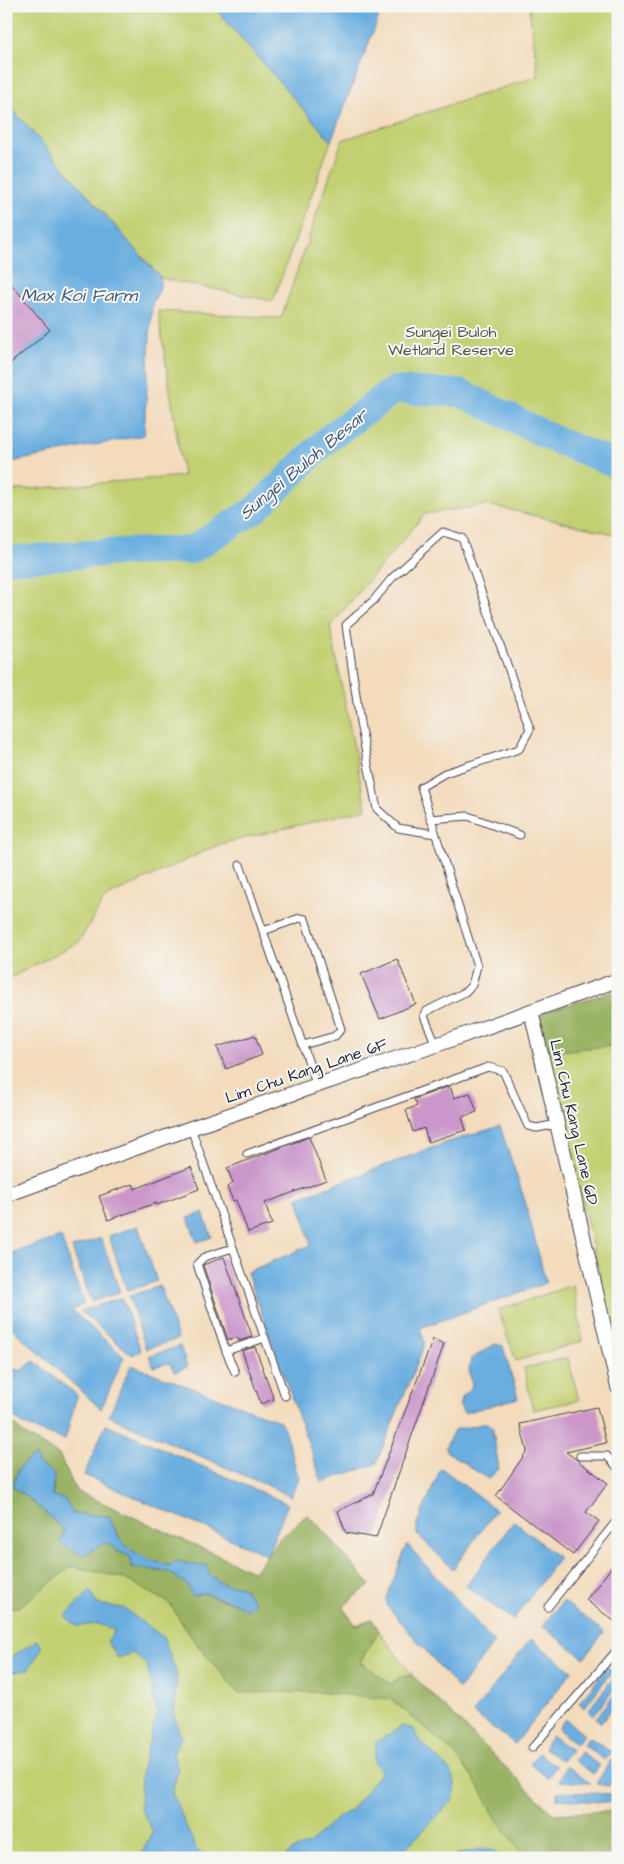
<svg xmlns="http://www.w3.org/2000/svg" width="624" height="1864" viewBox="0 0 624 1864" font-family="'Architects Daughter',sans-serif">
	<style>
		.green { fill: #c2d072; stroke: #727956 }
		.forest { fill: #99b264; stroke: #5e6a50; fill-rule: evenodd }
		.water { fill: #6baee0; stroke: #46688e }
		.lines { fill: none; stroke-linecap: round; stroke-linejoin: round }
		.river { stroke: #6baee0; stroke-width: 28 }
		.building { fill: #cb97ca }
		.lane-casing { stroke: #413e4e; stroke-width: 9 }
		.street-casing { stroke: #413e4e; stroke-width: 16 }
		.lane { stroke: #fff; stroke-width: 7 }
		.street { stroke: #fff; stroke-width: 14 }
		.labels { text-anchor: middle; stroke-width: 4; stroke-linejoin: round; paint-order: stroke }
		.park-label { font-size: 16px; fill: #52564c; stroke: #f6f6f2 }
		.street-label { font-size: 16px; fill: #22223b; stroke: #f6f6f2 }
		.water-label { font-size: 18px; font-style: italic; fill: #3f5a7d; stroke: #f6f6f2 }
	</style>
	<rect width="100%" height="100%" fill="#f6f6f2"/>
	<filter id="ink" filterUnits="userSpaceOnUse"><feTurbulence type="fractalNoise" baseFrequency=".02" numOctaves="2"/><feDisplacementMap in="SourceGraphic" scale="10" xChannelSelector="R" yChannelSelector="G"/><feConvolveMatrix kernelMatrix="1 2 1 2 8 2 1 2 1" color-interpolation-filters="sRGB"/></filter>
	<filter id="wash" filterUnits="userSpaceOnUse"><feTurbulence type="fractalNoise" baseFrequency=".0096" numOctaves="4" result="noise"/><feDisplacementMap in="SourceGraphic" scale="20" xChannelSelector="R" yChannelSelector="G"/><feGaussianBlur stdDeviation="1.12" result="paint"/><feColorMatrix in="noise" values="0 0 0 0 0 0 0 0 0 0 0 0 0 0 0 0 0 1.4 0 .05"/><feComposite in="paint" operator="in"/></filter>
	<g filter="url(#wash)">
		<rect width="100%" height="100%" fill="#f3dbbc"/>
		<g class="green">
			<polygon points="6,6 213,6 331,141 273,301 163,279 160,277 6,102"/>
			<polygon points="529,6 618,6 618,535 488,505 425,514 330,626 366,809 220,844 105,898 79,942 6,980 6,491 183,476 158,311 281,318 342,140 538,76"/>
			<polygon points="618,1045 618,1354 547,1052"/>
			<polygon points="573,1285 583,1341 516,1361 498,1310"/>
			<polygon points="568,1358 579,1400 533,1410 524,1368"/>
			<polygon points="6,1417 25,1435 59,1455 76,1491 254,1572 281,1537 307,1515 317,1524 370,1585 342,1607 356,1625 372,1619 379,1631 412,1675 553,1814 618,1811 618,1858 6,1858"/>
		</g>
		<g class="forest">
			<polygon points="618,990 618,1045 547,1052 540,1020 543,1012"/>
			<path d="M6,1417L25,1435L59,1455L76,1491L254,1572L281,1537L307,1515L317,1524L370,1585L342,1607L356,1626L372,1619L379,1631L360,1662L391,1684L399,1678L412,1675L553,1814L618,1811V1858H526L497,1820L480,1788L455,1754L391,1699L314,1692L238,1693L192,1638L168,1602L123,1578L72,1566L19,1607L6,1608ZM36,1456L38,1464L54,1485L52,1495L65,1500L73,1514L84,1516L117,1530C118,1533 119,1538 121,1541C132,1555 154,1561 171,1566L176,1561L199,1566L209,1576L223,1584L243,1587L248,1610L235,1603L218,1599L188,1586L169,1572L146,1570L131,1557L117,1551L107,1542L61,1543L65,1530L27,1497L13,1487Z"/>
		</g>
		<g class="water">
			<polygon points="213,6 383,6 331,141"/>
			<polygon points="6,102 160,277 160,288 152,304 144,435 6,463"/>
			<polygon points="500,1126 525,1201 546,1283 420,1328 425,1343 376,1464 322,1482 247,1272 311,1245 298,1198 445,1143"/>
			<polygon points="203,1213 212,1237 197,1242 188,1218"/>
			<polygon points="138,1226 157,1281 127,1291 109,1236"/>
			<polygon points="61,1237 84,1304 72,1310 124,1357 101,1409 6,1323 6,1249 11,1253"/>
			<polygon points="101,1238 120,1292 91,1302 72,1248"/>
			<polygon points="160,1286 178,1339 146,1349 129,1296"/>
			<polygon points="122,1298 141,1351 132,1355 80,1311"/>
			<polygon points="495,1344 503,1346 518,1398 464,1413 459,1404 464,1394 472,1387 469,1369 471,1359"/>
			<polygon points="180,1346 187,1367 174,1372 169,1363 154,1367 149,1356"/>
			<path d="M34,1361L77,1395L65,1440C48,1434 14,1425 6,1408V1365L20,1371Z"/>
			<polygon points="131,1365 282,1422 299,1478 291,1496 109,1416"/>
			<polygon points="487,1423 492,1426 499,1469 488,1479 446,1451 446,1446 454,1430"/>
			<polygon points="106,1424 288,1504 267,1555 84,1475"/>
			<path d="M36,1456L38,1464L54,1474L52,1495L65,1500L73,1514L109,1516C113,1524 116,1534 122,1541C133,1555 154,1561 170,1566L176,1561L199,1566L206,1565L210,1576L223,1584L243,1587L255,1603L248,1610L235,1603L204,1593L192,1596L188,1586L169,1572L132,1567L131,1557L117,1551L107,1542L83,1555L60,1543L65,1530L27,1497L13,1487C16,1471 20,1463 36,1456Z"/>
			<polygon points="441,1468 496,1510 453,1569 417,1534 417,1524"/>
			<polygon points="514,1521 559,1558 513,1620 466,1586"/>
			<polygon points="407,1544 494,1642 459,1689 388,1607 386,1600"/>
			<polygon points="90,1591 97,1604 123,1608 163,1637 177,1675 174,1715 181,1737 173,1754 178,1769 172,1793 197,1851 211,1858 139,1858 153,1832 140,1808 141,1771 157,1714 147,1665 133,1653 118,1658 107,1642 115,1630 98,1624 77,1626 65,1616"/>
			<polygon points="563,1601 604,1632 584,1658 542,1626"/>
			<polygon points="531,1639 572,1671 515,1744 473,1713"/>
			<polygon points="38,1640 42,1648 28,1670 11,1672 6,1681 6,1660"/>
			<polygon points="607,1667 612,1671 584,1708 579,1703"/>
			<polygon points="616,1674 618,1676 618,1684 593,1716 588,1711"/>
			<polygon points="618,1690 618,1701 601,1723 596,1718"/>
			<polygon points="565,1719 584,1735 576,1744 558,1729"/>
			<polygon points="402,1726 413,1729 421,1742 449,1769 456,1786 453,1800 401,1853 393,1858 284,1858 293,1850 309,1844 336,1819 353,1808 381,1772 374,1761 376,1742"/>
			<polygon points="552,1736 571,1750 562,1761 544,1748"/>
			<polygon points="589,1737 612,1752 605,1760 583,1745"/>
			<polygon points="581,1752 600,1766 593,1774 574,1760"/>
			<polygon points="538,1753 556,1766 548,1778 530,1764"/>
			<polygon points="611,1760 618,1764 618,1771 609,1786 596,1784"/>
			<polygon points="566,1766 590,1783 559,1781"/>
			<polygon points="557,1792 618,1794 618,1803 557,1799"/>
			<polygon points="481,1849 491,1849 503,1858 452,1858 458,1854"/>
		</g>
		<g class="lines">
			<polyline class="river" points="6,560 118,552 191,550 256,509 329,438 394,390 461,393 556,440 618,465"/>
		</g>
		<g id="blocks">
			<g class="building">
				<polygon points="6,278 50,330 6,367"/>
				<polygon points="397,959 416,1004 380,1019 361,974"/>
				<polygon points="255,1035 262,1055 226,1069 217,1047"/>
				<polygon points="450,1086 454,1098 470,1093 477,1112 462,1117 466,1130 428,1142 424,1128 413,1132 406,1110 417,1106 414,1099"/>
				<polygon points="309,1137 326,1180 265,1203 272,1224 248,1232 236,1200 233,1201 227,1187 233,1183 227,1168"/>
				<polygon points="191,1167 199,1189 157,1205 156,1203 108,1220 99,1196 133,1184 135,1189"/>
				<polygon points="224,1257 251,1333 252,1337 239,1341 237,1337 228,1340 203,1265"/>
				<polygon points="433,1339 444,1344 376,1538 346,1533 338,1511 373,1494"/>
				<polygon points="255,1347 274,1399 261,1404 242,1351"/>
				<polygon points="597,1407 606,1443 566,1452 608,1483 586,1512 599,1521 573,1555 496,1496 527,1451 520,1424"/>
				<polygon points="618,1559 618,1624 586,1600"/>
			</g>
		</g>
	</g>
	<g filter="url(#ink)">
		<use href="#blocks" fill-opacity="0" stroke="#413e4e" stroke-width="1"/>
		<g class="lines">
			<defs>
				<g id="lane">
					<polyline points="430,819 468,816 520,835"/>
					<polyline points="435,834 398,828 377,809 360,723 346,625 374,600 392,578 443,532 462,538 530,729 519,749 445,773 421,787 477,966 472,985 465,992 427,1011 424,1016 436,1045"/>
					<polyline points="240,865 317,1086"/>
					<polyline points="263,931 300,918 305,919 341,1029 335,1036 303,1045"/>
					<polyline points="191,1128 285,1396"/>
					<polyline points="247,1154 488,1067 503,1071 528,1126 537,1128 557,1124"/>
					<polyline points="233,1248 204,1257 197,1264 226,1351 235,1372"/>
					<polyline points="226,1351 265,1338"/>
					<polyline points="580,1456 607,1456 618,1468"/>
					<polyline points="614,1462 618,1456"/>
					<polyline points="548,1607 618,1519"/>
					<polyline points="532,1748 618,1649"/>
				</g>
				<g id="street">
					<polyline points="531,1011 618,1387"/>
					<polyline points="6,1195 191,1128 436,1045 618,980"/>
				</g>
			</defs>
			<use href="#lane" class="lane-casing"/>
			<use href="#street" class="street-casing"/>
			<use href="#lane" class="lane"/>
			<use href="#street" class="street"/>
		</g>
	</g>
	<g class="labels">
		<g class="park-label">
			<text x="451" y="337">Sungei Buloh<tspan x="451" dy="18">Wetland Reserve</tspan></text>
		</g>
		<g class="street-label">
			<text transform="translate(306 1070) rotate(-19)" y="6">Lim Chu Kang Lane 6F</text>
			<text transform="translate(575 1122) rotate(77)" y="6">Lim Chu Kang Lane 6D</text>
		</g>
		<g class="water-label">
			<text x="79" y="301">Max Koi Farm</text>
			<text transform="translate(303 464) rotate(-40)" y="6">Sungei Buloh Besar</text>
		</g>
	</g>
	<rect width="624" height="1864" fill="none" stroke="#f6f6f2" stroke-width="25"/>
</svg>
